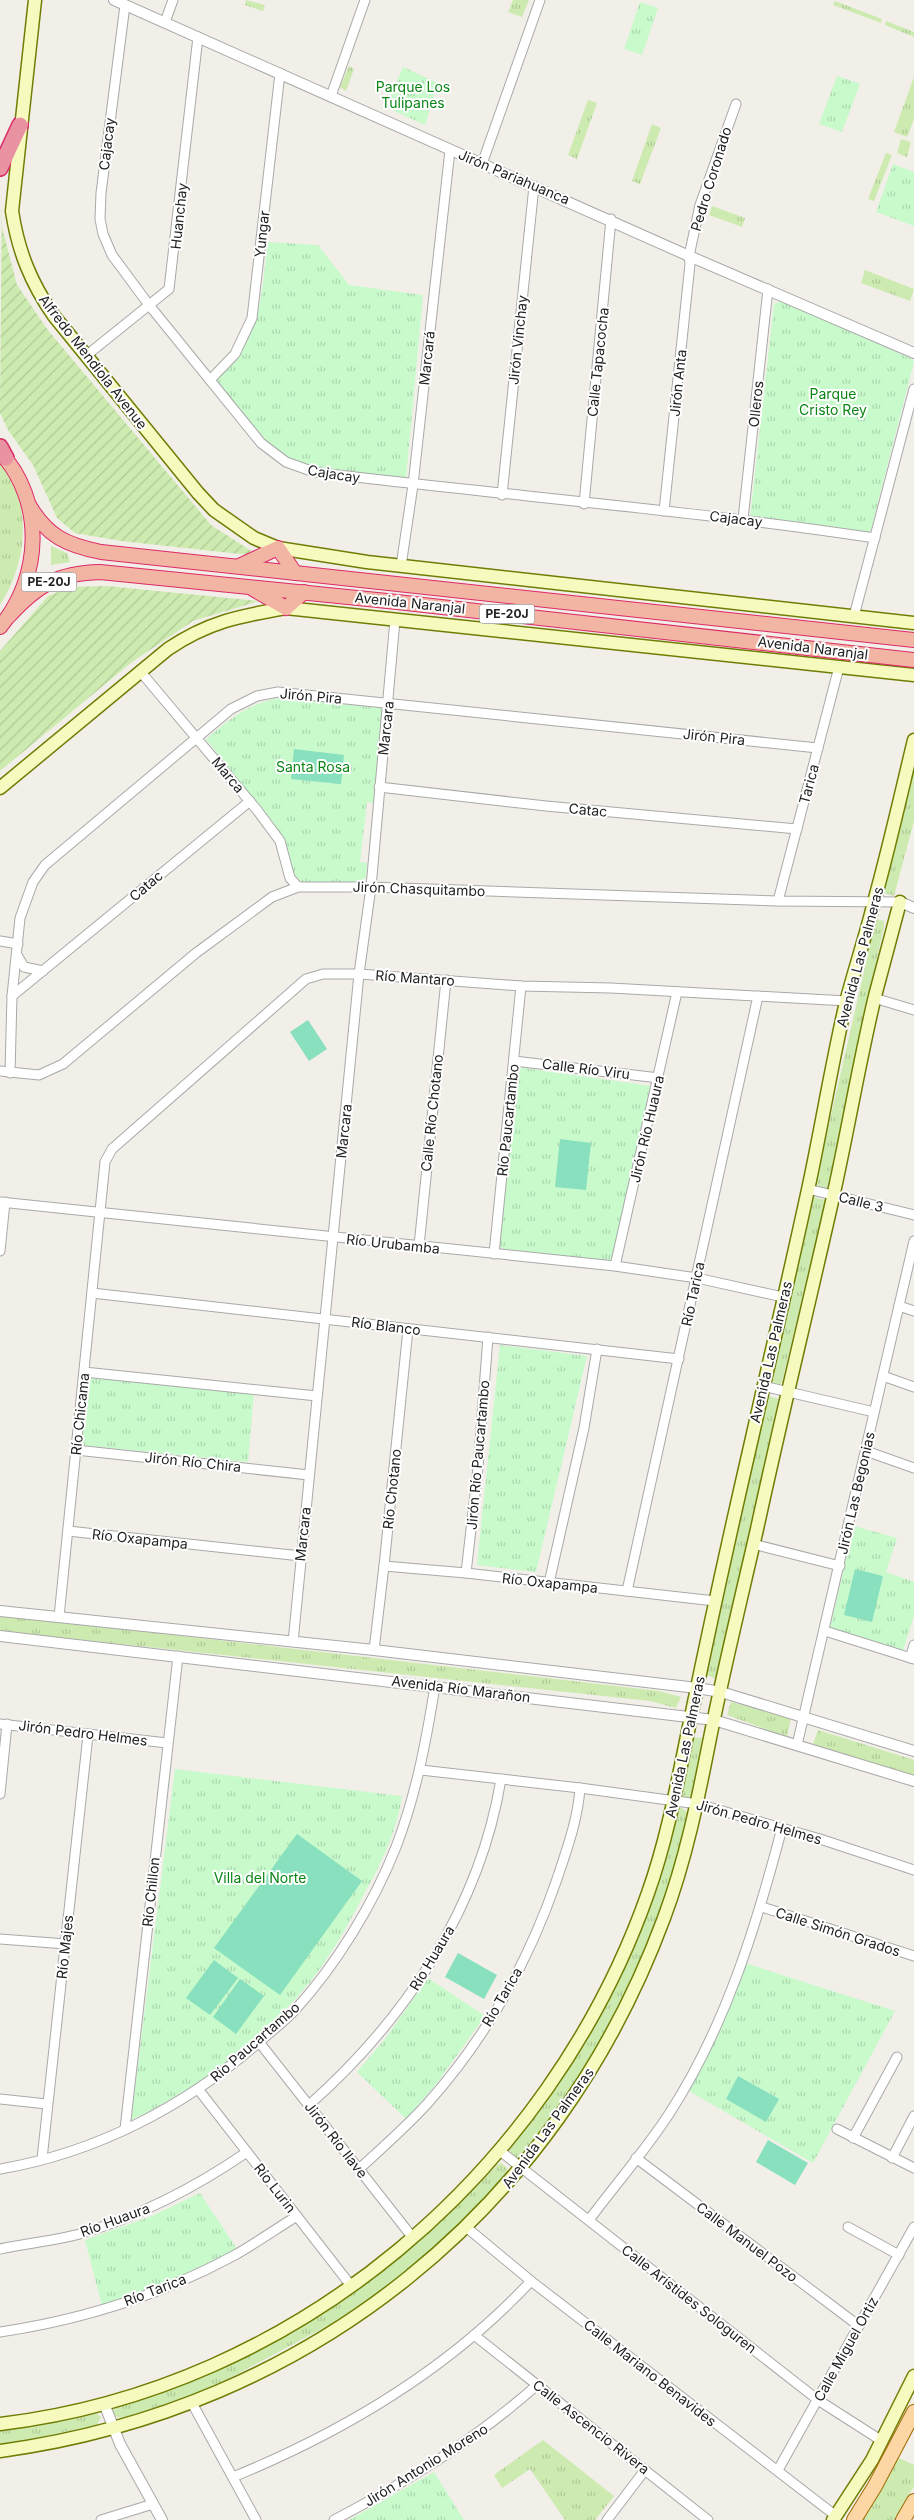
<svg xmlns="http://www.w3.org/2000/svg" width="914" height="2520" viewBox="0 0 914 2520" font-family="Inter,sans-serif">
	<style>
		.grass { fill: url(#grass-tufts) }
		.park { fill: url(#park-tufts) }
		.garden { fill: url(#garden-furrows) }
		.pitch { fill: #88e0be }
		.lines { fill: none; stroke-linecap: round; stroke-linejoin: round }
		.minor-casing { stroke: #a9a9a9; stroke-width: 11 }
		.tertiary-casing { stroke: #a9a9a9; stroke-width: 12 }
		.secondary-casing { stroke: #707d05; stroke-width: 15 }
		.primary-casing { stroke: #a06b00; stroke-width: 16 }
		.trunk-casing { stroke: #dc2a67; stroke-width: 16 }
		.motorway-casing { stroke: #dc2a67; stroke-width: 18 }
		.minor { stroke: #fff; stroke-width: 9 }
		.tertiary { stroke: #fff; stroke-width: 10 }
		.secondary { stroke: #f7fabf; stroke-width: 12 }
		.primary { stroke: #fcd6a4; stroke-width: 14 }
		.trunk { stroke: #f2b4a3; stroke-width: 14 }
		.motorway { stroke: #e892a2; stroke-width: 15 }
		.labels { text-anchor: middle; stroke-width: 4; stroke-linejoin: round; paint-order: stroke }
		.shield { fill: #fff; stroke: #646464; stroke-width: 1 }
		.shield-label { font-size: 12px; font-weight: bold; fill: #222 }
		.park-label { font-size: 14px; fill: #0c8416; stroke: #fff }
		.street-label { font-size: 14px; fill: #222; stroke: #fff }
	</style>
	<defs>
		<pattern id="grass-tufts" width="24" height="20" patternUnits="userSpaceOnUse" patternTransform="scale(1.25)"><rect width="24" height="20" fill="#cdebb0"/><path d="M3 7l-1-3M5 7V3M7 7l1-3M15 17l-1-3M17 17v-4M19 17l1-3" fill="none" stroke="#b0c997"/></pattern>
		<pattern id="park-tufts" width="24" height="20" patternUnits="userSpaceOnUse" patternTransform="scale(1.25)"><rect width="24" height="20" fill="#c8facc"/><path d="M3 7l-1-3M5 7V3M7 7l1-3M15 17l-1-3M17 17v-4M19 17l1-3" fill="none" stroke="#acd6af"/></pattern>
		<pattern id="garden-furrows" width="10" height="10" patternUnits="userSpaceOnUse" patternTransform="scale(1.25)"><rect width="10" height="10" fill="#cdebb0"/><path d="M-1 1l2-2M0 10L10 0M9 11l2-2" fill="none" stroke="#b0c997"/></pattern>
	</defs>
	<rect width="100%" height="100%" fill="#f2efe9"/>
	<g class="grass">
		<polygon points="246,0 265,5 263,11 245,5"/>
		<polygon points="513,0 529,0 522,17 508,12"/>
		<polygon points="835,1 882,19 881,23 833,5"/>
		<polygon points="886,21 914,32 914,37 885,25"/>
		<polygon points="349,66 354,69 346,91 340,87"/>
		<polygon points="914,77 914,119 907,137 894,132"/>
		<polygon points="588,100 597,103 577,159 568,155"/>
		<polygon points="652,124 661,128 640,184 632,181"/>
		<polygon points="901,139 911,142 907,157 897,153"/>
		<polygon points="886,153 892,155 874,201 868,199"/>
		<polygon points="712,206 745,218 742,227 709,215"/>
		<polygon points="865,270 914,289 910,301 861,283"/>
		<path d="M0,463C34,505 27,562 0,605Z"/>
		<polygon points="51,546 67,553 70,562 51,565"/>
		<polygon points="914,767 914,821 894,896 881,892"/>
		<polygon points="876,919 884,921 884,926 827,1190 819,1188 816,1181"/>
		<polygon points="814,1197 825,1200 825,1203 782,1382 780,1386 774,1385 772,1380"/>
		<polygon points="768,1396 779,1399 717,1679 701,1673"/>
		<polygon points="0,1615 659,1691 681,1697 676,1708 650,1701 0,1631"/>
		<polygon points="731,1702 791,1718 787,1737 727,1715"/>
		<polygon points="818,1730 914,1760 914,1776 813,1744"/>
		<polygon points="691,1737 702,1738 693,1796 689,1799 681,1795"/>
		<path d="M681,1807L690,1815C669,1885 648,1954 614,2019C589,2067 557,2112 523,2155L517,2159L511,2156L510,2150L515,2142C563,2079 607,2014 636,1939C652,1897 663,1854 675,1811Z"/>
		<path d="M501,2163L507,2168V2173L466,2218L436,2246L393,2283L331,2324L207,2390L123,2418L113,2416L112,2411L119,2406C272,2359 388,2282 497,2165Z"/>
		<polygon points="96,2413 101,2417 97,2425 0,2446 0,2430"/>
		<polygon points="543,2440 614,2496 595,2520 565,2520 530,2469 502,2488 494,2475"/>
		<polygon points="899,2458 914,2465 914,2486 895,2520 861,2520"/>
	</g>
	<g class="park">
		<polygon points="640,2 658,8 642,55 624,49"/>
		<polygon points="403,67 438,83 425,125 386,107"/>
		<polygon points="837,76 860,84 842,132 819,124"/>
		<polygon points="893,164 914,172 914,226 876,212"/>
		<path d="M268,242L318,245L349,285L423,295L406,478C367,474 308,476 276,450C253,431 235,404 216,380C263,334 260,303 268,242Z"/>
		<polygon points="782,301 912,359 914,362 870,533 750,518 774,304"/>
		<path d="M280,698L381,708L383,712L374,803L367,802L360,862L367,863L366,877L360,882L305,883C289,877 290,851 282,836L206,739C230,719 249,703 280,698Z"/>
		<polygon points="517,1067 652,1086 612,1262 498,1248"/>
		<polygon points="500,1345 587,1356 536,1572 477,1565"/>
		<polygon points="87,1377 254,1394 248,1462 80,1445"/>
		<polygon points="854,1526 897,1538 886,1572 914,1582 914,1615 903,1651 830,1628"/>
		<path d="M175,1769L402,1796C397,1831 381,1864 364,1894C352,1918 339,1941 324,1963C280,2027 201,2088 131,2120Z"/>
		<polygon points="745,1963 895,2011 813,2163 689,2091 718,2031"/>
		<polygon points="428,1978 485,2016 437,2083 406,2119 357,2072 385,2039"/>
		<polygon points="200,2193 237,2249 154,2289 102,2306 85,2240 152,2216"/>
		<polygon points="434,2472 464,2520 349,2520"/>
	</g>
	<g class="garden">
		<polygon points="2,187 2,227 17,285 47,329 211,525 259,556 121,541 75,533 57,518 33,465 8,430 0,413"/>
		<polygon points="107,586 259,601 193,621 132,662 0,771 0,651 48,596 70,587"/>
	</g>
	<g class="pitch">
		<polygon points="294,749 344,755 341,784 291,779"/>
		<polygon points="308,1020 327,1049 309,1061 290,1032"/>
		<polygon points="560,1139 591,1143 586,1190 555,1187"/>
		<polygon points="855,1569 883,1576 872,1622 844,1615"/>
		<polygon points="297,1834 362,1881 280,1995 214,1948"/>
		<polygon points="458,1953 497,1975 484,1999 445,1977"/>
		<polygon points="214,1960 238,1978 210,2015 186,1998"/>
		<polygon points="240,1979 264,1996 236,2034 213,2017"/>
		<polygon points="738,2076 779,2099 766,2122 726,2099"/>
		<polygon points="768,2140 808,2163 795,2185 756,2162"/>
	</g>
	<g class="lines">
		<defs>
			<g id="minor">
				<path d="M125,5L101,193L100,219L103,234L112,255L149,305L261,443L286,462L314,472C501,495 689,510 875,538"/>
				<polyline points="165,22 173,0"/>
				<polyline points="331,96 365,0"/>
				<polyline points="482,164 540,0"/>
				<polyline points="87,355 169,289 198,37"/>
				<polyline points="210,380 235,354 252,318 280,73"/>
				<polyline points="502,495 534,186"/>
				<polyline points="584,504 611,219"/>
				<polyline points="664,511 690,264 689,256 700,205 736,104"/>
				<polyline points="743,519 768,289"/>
				<polyline points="401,566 413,485 450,150"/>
				<polyline points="854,616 914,389"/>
				<polyline points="140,671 257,810 280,841 290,878 298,887"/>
				<polyline points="379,787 546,806 797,829"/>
				<polyline points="778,901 839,667"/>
				<polyline points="0,941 18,944"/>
				<polyline points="17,955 24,967 43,971"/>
				<polyline points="12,996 250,801"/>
				<polyline points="874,998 914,1010"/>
				<polyline points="514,1061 659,1078"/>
				<polyline points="0,1071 39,1075 63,1064 196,953 272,897 298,887 371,887 778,901 900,902"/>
				<polyline points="10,1073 12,996 20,918 33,882 45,865 231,709 257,696 278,692 818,748"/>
				<polyline points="808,1189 914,1215"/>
				<polyline points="0,1202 615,1266 697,1278 783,1297"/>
				<polyline points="419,1246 446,980"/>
				<polyline points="0,1251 5,1202"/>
				<polyline points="494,1254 521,986"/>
				<polyline points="615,1266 677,992"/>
				<polyline points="92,1293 679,1359"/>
				<polyline points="899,1306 914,1311"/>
				<polyline points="84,1372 317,1396"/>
				<polyline points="883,1376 914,1387"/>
				<polyline points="763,1386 874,1412"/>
				<polyline points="76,1450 309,1475"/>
				<polyline points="866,1451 914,1468"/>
				<polyline points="68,1531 301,1556"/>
				<polyline points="753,1544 840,1566"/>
				<polyline points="384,1566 466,1573 715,1601"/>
				<polyline points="466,1573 478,1468 488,1337"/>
				<polyline points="549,1583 584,1428 597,1349"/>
				<polyline points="627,1591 758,996"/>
				<polyline points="59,1617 105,1162 112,1149 306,979 323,974 359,974 521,986 611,988 847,1001"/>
				<polyline points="825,1631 914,1659"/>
				<polyline points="293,1642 359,974 371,887 395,620"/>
				<polyline points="374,1650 384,1566 408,1329"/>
				<polyline points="910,1658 914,1645"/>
				<polyline points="0,1724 167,1743"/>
				<polyline points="797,1745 914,1241"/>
				<polyline points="421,1770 580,1788 698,1804 820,1839 914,1870"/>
				<polyline points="0,1794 7,1724"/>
				<polyline points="762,1907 914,1956"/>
				<polyline points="0,1939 66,1944"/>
				<polyline points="259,2042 413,2238"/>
				<polyline points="198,2089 352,2287"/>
				<polyline points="0,2099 47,2104"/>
				<path d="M309,2105C405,2020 480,1908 501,1779"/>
				<polyline points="125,2129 178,1656"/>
				<polyline points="837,2129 914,2168"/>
				<polyline points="853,2138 897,2057"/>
				<polyline points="500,2151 818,2400 882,2441"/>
				<polyline points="636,2158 859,2326"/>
				<polyline points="892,2158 914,2116"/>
				<polyline points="42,2159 88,1735"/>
				<path d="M0,2169C96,2153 185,2106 258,2043C270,2032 284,2022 295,2010C336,1965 373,1905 396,1847C416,1795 426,1742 435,1686"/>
				<path d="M359,2169C382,2148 406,2127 427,2104C485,2039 529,1961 557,1879C567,1849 578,1819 580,1788"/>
				<path d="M589,2220C615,2185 645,2151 669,2114C725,2028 756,1927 782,1828"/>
				<polyline points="466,2227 531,2281 836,2516"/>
				<polyline points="848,2227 899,2255"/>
				<path d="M0,2249C27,2243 56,2241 83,2233C142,2215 196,2187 247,2152"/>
				<path d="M0,2332C81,2320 163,2294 235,2255C256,2243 276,2229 297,2216"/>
				<polyline points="474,2335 708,2520"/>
				<polyline points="192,2403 256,2520"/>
				<polyline points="778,2470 914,2227"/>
				<path d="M233,2477C343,2432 449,2369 531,2281"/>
				<polyline points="101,2520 153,2504"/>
				<path d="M334,2520C408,2481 475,2440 537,2385"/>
				<polyline points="607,2520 645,2470"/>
			</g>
			<g id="tertiary">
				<polyline points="114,0 689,256 914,353"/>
				<polyline points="900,902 914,908"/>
				<polyline points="0,1611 374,1650 697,1688 721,1692 914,1751"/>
				<polyline points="0,1636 714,1720 914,1781"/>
				<polyline points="105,2406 120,2444 162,2520"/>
			</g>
			<g id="secondary">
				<path d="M35,0L12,211C18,251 31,283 54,316L198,493L214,510L254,538L278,548L367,562L914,623"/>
				<path d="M0,788L168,649C208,622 239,616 286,608L914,675"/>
				<path d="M0,2424C296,2389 550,2172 648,1893C669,1834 679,1773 692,1712C711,1620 731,1529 752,1438C771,1353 791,1269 809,1185C822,1124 832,1062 846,1002C855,968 866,935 874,902C889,848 901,794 914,740"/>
				<path d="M0,2451C309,2409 556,2210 664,1918C686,1859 698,1799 710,1738C724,1668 741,1599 757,1529C781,1418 808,1308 833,1197C848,1130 859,1063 875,996C883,965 892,933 900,902"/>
				<polyline points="833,2520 872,2460 914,2376"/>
			</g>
			<g id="primary">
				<polyline points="854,2520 875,2486 914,2412"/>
				<polyline points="903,2520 914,2501"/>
			</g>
			<g id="trunk">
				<path d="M0,452C45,501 42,577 0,627"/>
				<path d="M29,505C47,536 66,545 101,552L914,640"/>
				<polyline points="239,566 278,548 295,573"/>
				<polyline points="253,589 286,608 304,592"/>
				<path d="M9,616C37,585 58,573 100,572L397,602L914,660"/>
			</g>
			<g id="motorway">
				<polyline points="0,168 20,125"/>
				<polyline points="0,447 6,458"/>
			</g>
		</defs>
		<use href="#minor" class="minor-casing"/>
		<use href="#tertiary" class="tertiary-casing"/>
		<use href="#secondary" class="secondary-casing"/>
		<use href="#primary" class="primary-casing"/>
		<use href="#trunk" class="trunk-casing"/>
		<use href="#motorway" class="motorway-casing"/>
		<use href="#minor" class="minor"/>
		<use href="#tertiary" class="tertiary"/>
		<use href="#secondary" class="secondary"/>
		<use href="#primary" class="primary"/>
		<use href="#trunk" class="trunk"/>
		<use href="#motorway" class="motorway"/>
	</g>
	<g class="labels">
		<g class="shield">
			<rect x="21.5" y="572.5" width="55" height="19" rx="4"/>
			<rect x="479.5" y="604.5" width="55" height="19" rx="4"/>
		</g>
		<g class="shield-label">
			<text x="49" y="586">PE-20J</text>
			<text x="507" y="618">PE-20J</text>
		</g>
		<g class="park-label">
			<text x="413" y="92">Parque Los<tspan x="413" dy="16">Tulipanes</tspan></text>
			<text x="833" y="399">Parque<tspan x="833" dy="16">Cristo Rey</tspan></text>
			<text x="313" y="772">Santa Rosa</text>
			<text x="260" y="1883">Villa del Norte</text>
		</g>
		<g class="street-label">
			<text transform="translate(107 144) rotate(-83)" y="5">Cajacay</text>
			<text transform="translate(514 177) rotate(23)" y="5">Jirón Pariahuanca</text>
			<text transform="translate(711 179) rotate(-73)" y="5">Pedro Coronado</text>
			<text transform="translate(179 216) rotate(-84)" y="5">Huanchay</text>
			<text transform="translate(262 234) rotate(-84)" y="5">Yungar</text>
			<text transform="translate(518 340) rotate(-84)" y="5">Jirón Vinchay</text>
			<text transform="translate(427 358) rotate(-84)" y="5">Marcará</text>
			<text transform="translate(93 362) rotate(52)" y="5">Alfredo Mendiola Avenue</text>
			<text transform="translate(598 362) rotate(-84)" y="5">Calle Tapacocha</text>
			<text transform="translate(678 383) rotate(-84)" y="5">Jirón Anta</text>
			<text transform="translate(756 404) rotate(-84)" y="5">Olleros</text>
			<text transform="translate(334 474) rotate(9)" y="5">Cajacay</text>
			<text transform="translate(736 519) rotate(7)" y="5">Cajacay</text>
			<text transform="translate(410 603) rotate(6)" y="5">Avenida Naranjal</text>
			<text transform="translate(813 648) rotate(7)" y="5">Avenida Naranjal</text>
			<text transform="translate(311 696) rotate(5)" y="5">Jirón Pira</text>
			<text transform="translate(386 728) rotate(-84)" y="5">Marcara</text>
			<text transform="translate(714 737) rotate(6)" y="5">Jirón Pira</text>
			<text transform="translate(228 775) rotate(50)" y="5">Marca</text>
			<text transform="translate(809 784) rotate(-75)" y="5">Tarica</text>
			<text transform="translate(588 810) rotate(5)" y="5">Catac</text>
			<text transform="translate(146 886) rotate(-40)" y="5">Catac</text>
			<text transform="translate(419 889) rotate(2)" y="5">Jirón Chasquitambo</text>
			<text transform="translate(860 957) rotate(-75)" y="5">Avenida Las Palmeras</text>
			<text transform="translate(415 978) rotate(4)" y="5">Río Mantaro</text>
			<text transform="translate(586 1069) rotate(7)" y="5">Calle Río Viru</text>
			<text transform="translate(432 1113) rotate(-84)" y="5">Calle Río Chotano</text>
			<text transform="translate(508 1120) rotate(-84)" y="5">Río Paucartambo</text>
			<text transform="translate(647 1129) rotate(-77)" y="5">Jirón Río Huaura</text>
			<text transform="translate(344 1131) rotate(-84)" y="5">Marcara</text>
			<text transform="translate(861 1202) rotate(14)" y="5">Calle 3</text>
			<text transform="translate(393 1244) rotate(6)" y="5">Río Urubamba</text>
			<text transform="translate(693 1294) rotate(-78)" y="5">Río Tarica</text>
			<text transform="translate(386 1326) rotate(7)" y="5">Río Blanco</text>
			<text transform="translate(771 1352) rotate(-77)" y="5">Avenida Las Palmeras</text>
			<text transform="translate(80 1414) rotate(-84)" y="5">Río Chicama</text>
			<text transform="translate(478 1455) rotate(-85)" y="5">Jirón Río Paucartambo</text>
			<text transform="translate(193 1462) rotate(6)" y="5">Jirón Río Chira</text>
			<text transform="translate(392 1489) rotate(-84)" y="5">Río Chotano</text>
			<text transform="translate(856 1493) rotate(-77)" y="5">Jirón Las Begonias</text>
			<text transform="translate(303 1534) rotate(-84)" y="5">Marcara</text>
			<text transform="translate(140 1539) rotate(6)" y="5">Río Oxapampa</text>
			<text transform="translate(550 1583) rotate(6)" y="5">Río Oxapampa</text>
			<text transform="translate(461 1689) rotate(7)" y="5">Avenida Río Marañon</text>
			<text transform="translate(83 1733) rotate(7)" y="5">Jirón Pedro Helmes</text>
			<text transform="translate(685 1747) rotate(-78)" y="5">Avenida Las Palmeras</text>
			<text transform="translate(759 1822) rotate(16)" y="5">Jirón Pedro Helmes</text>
			<text transform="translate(151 1892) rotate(-84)" y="5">Río Chillon</text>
			<text transform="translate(838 1932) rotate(18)" y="5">Calle Simón Grados</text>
			<text transform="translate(65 1947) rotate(-84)" y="5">Río Majes</text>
			<text transform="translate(432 1958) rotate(-59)" y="5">Río Huaura</text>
			<text transform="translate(502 1997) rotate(-60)" y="5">Río Tarica</text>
			<text transform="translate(255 2042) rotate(-41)" y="5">Río Paucartambo</text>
			<text transform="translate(548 2128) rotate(-54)" y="5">Avenida Las Palmeras</text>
			<text transform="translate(336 2140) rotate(52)" y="5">Jirón Río Ilave</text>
			<text transform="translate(275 2188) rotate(52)" y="5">Río Lurin</text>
			<text transform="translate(115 2220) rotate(-20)" y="5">Río Huaura</text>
			<text transform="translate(747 2242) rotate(37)" y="5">Calle Manuel Pozo</text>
			<text transform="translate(155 2290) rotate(-21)" y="5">Río Tarica</text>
			<text transform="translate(689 2299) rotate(38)" y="5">Calle Arístides Sologuren</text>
			<text transform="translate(846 2349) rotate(-61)" y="5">Calle Miguel Ortiz</text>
			<text transform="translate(650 2373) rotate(38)" y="5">Calle Mariano Benavides</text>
			<text transform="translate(591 2427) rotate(38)" y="5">Calle Ascencio Rivera</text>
			<text transform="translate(426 2465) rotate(-32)" y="5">Jirón Antonio Moreno</text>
		</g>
	</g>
</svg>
